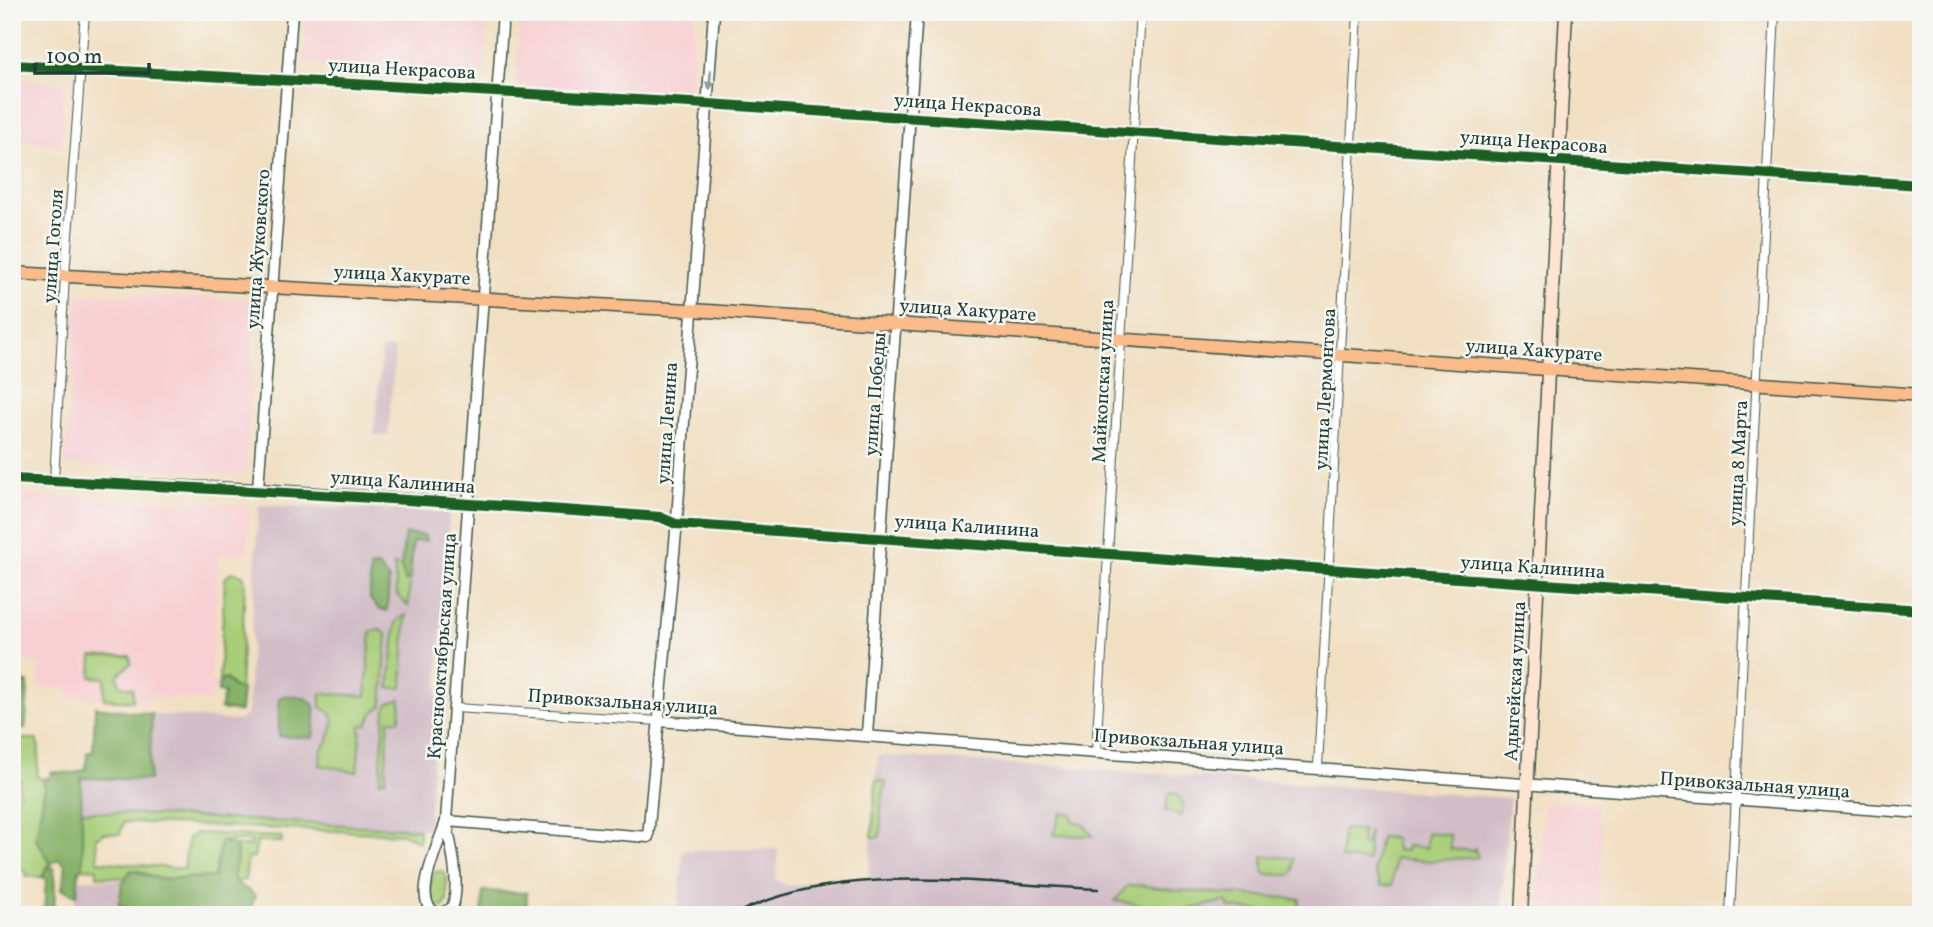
<svg xmlns="http://www.w3.org/2000/svg" width="1933" height="927" viewBox="0 0 1933 927" font-family="Vollkorn,serif">
	<style>
		.built { fill: #f7cfd2 }
		.industrial { fill: #d2bdc6 }
		.green { fill: #a9ce78; stroke: #648656; stroke-width: 2 }
		.forest { fill: #86b168; stroke: #52774e; stroke-width: 2 }
		.lines { fill: none; stroke-linecap: round; stroke-linejoin: round }
		.minor-casing { stroke: #3e5549; stroke-width: 10 }
		.tertiary-casing { stroke: #3e5549; stroke-width: 13 }
		.secondary-casing { stroke: #3e5549; stroke-width: 15 }
		.primary-casing { stroke: #3e5549; stroke-width: 15 }
		.minor { stroke: #fff; stroke-width: 8 }
		.tertiary { stroke: #fff; stroke-width: 10 }
		.secondary { stroke: #fde4d0; stroke-width: 12 }
		.primary { stroke: #f9bc8a; stroke-width: 12 }
		.rail { stroke: #1f3d34; stroke-width: 2.5 }
		.cycleway-casing { stroke: #f6f6f2; stroke-width: 15 }
		.cycleway { stroke: #1b5e20; stroke-width: 10 }
		.oneway { fill: #8f9e9a }
		.labels { text-anchor: middle; stroke-width: 5; stroke-linejoin: round; paint-order: stroke }
		.street-label { font-size: 19px; fill: #1f3d34; stroke: #f6f6f2 }
	</style>
	<rect width="100%" height="100%" fill="#f6f6f2"/>
	<filter id="ink" filterUnits="userSpaceOnUse"><feTurbulence type="fractalNoise" baseFrequency=".0143" numOctaves="2"/><feDisplacementMap in="SourceGraphic" scale="14" xChannelSelector="R" yChannelSelector="G"/><feConvolveMatrix kernelMatrix="1 2 1 2 8 2 1 2 1" color-interpolation-filters="sRGB"/></filter>
	<filter id="wash" filterUnits="userSpaceOnUse"><feTurbulence type="fractalNoise" baseFrequency=".00686" numOctaves="4" result="noise"/><feDisplacementMap in="SourceGraphic" scale="28" xChannelSelector="R" yChannelSelector="G"/><feGaussianBlur stdDeviation="1.57" result="paint"/><feColorMatrix in="noise" values="0 0 0 0 0 0 0 0 0 0 0 0 0 0 0 0 0 1.4 0 .05"/><feComposite in="paint" operator="in"/></filter>
	<g filter="url(#wash)">
		<rect width="100%" height="100%" fill="#f1dfc1"/>
		<g class="built">
			<polygon points="306,12 488,12 484,73 303,63"/>
			<polygon points="520,12 695,12 690,95 516,85"/>
			<polygon points="12,79 65,83 61,145 18,142 14,219"/>
			<polygon points="77,294 256,300 246,475 65,465"/>
			<polygon points="12,495 250,505 247,555 220,553 210,682 219,682 218,692 209,691 209,700 146,697 146,702 68,697 68,689 38,687 40,666 12,654"/>
			<polygon points="1545,801 1599,804 1598,822 1603,825 1599,915 1536,915"/>
		</g>
		<g class="industrial">
			<polygon points="382,348 395,349 388,436 374,435"/>
			<polygon points="259,505 447,512 449,519 428,829 80,811 81,778 149,780 152,714 238,721 247,715"/>
			<polygon points="878,755 1510,798 1500,915 668,915 666,912 679,905 683,850 778,849 776,880 789,886 869,877"/>
			<polygon points="79,879 235,884 249,915 72,915"/>
		</g>
		<g class="green">
			<polygon points="394,565 401,567 405,580 410,580 408,606 397,595"/>
			<polygon points="231,572 243,575 245,581 240,689 234,688 226,679 219,682 225,579"/>
			<polygon points="406,615 402,688 389,688 396,622"/>
			<polygon points="381,630 387,635 382,706 373,713 367,725 361,725 357,772 320,765 321,750 327,743 334,721 331,713 321,707 321,693 366,696 371,631"/>
			<polygon points="92,656 130,656 131,663 117,676 121,686 133,688 133,701 104,699 105,678 91,677"/>
			<polygon points="401,699 400,720 389,720 385,780 380,781 385,711 388,703"/>
			<polygon points="12,739 36,739 39,749 37,777 43,779 45,787 36,838 51,864 42,877 26,877 28,875 17,865 12,865 12,805 18,797 20,780 12,783"/>
			<polygon points="876,780 886,782 881,805 881,833 879,837 872,837"/>
			<polygon points="1176,793 1183,803 1182,816 1165,810 1169,794"/>
			<path d="M80,811L419,829V842L403,834L124,822L120,834L102,833L101,836L96,837L98,861L184,869L188,838L196,833L282,837V842H257L254,858H248L245,880L234,882C232,868 240,859 236,846H251V841H221L214,877L159,879L137,870L131,871L125,878L97,876V869L83,868Z"/>
			<polygon points="1061,813 1072,814 1073,821 1084,825 1093,836 1053,835"/>
			<polygon points="1343,829 1362,830 1361,845 1366,845 1369,830 1368,861 1341,859"/>
			<polygon points="1427,832 1450,835 1450,849 1474,851 1475,849 1478,857 1429,861 1395,858 1392,885 1381,886 1374,870 1380,837 1394,838 1396,850 1406,851 1407,846 1426,848"/>
			<polygon points="1263,856 1294,858 1293,872 1289,875 1266,874 1263,871"/>
			<path d="M442,871L447,877V901L443,907L435,908C429,899 429,881 435,872Z"/>
			<polygon points="1139,885 1172,890 1300,899 1297,914 1304,915 1230,908 1226,901 1182,911 1115,901 1127,886"/>
		</g>
		<g class="forest">
			<polygon points="405,534 425,535 426,541 413,541 410,580 405,581 401,567"/>
			<polygon points="378,566 389,580 387,611 379,609 370,599 370,568"/>
			<polygon points="226,679 234,688 242,689 240,712 220,709 224,693 218,692 219,682"/>
			<polygon points="12,680 28,683 26,722 25,728 12,730"/>
			<path d="M284,696C321,695 316,709 313,738L279,736V698Z"/>
			<polygon points="95,707 152,714 149,780 81,778 83,868 79,869 77,895 62,889 66,866 59,859 51,864 36,838 45,787 43,779 51,777 51,772 74,773 86,769 87,752 93,752"/>
			<path d="M221,841L236,846C240,859 232,868 234,881L255,895L249,915H133L129,909L119,905L122,884L131,870L160,879L214,877Z"/>
			<polygon points="48,866 54,868 55,897 52,915 44,915 46,879 42,877"/>
			<polygon points="483,891 527,893 526,915 482,915"/>
		</g>
	</g>
	<g filter="url(#ink)">
		<g class="lines">
			<defs>
				<g id="minor">
					<polyline points="12,65 708,104 1921,185"/>
					<polyline points="54,481 65,275 85,12"/>
					<polyline points="468,503 660,517 676,524 1921,610"/>
					<polyline points="455,708 659,721"/>
					<polyline points="1096,752 1141,12"/>
					<polyline points="1318,767 1358,12"/>
					<polyline points="1730,915 1775,12"/>
				</g>
				<g id="tertiary">
					<polyline points="12,479 258,489 468,503"/>
					<polyline points="258,489 292,12"/>
					<polyline points="659,721 1921,813"/>
					<polyline points="867,735 917,12"/>
					<polyline points="446,821 648,837 676,532 714,12"/>
					<path d="M446,821C451,846 461,884 452,908L440,914C407,907 440,842 446,821L503,12"/>
				</g>
				<polyline id="secondary" points="1521,915 1566,12"/>
				<polyline id="primary" points="12,273 708,311 1921,395"/>
			</defs>
			<use href="#minor" class="minor-casing"/>
			<use href="#tertiary" class="tertiary-casing"/>
			<use href="#secondary" class="secondary-casing"/>
			<use href="#primary" class="primary-casing"/>
			<use href="#minor" class="minor"/>
			<use href="#tertiary" class="tertiary"/>
			<use href="#secondary" class="secondary"/>
			<use href="#primary" class="primary"/>
			<path class="rail" d="M733,915C840,860 982,884 1098,889"/>
			<defs>
				<g id="cycleway">
					<polyline points="12,65 708,104 1921,185"/>
					<path d="M12,479C228,489 444,501 660,517L676,524L1921,610"/>
				</g>
			</defs>
			<use href="#cycleway" class="cycleway-casing"/>
			<use href="#cycleway" class="cycleway"/>
		</g>
		<defs><path id="oneway-solid" d="M-6-.8H1V-3.2L6.5 0L1 3.2V.8H-6Z" transform="scale(1.75)"/></defs>
		<use class="oneway" href="#oneway-solid" transform="translate(710 80) rotate(94)"/>
	</g>
	<g class="labels">
		<g class="street-label">
			<text transform="translate(402 68) rotate(3)" y="7">улица Некрасова</text>
			<text transform="translate(968 104) rotate(4)" y="7">улица Некрасова</text>
			<text transform="translate(1534 141) rotate(4)" y="7">улица Некрасова</text>
			<text transform="translate(52 246) rotate(-86)" y="7">улица Гоголя</text>
			<text transform="translate(257 249) rotate(-86)" y="7">улица Жуковского</text>
			<text transform="translate(402 274) rotate(3)" y="7">улица Хакурате</text>
			<text transform="translate(968 309) rotate(4)" y="7">улица Хакурате</text>
			<text transform="translate(1534 349) rotate(4)" y="7">улица Хакурате</text>
			<text transform="translate(1102 381) rotate(-87)" y="7">Майкопская улица</text>
			<text transform="translate(1324 389) rotate(-87)" y="7">улица Лермонтова</text>
			<text transform="translate(874 394) rotate(-86)" y="7">улица Победы</text>
			<text transform="translate(666 423) rotate(-86)" y="7">улица Ленина</text>
			<text transform="translate(1737 463) rotate(-87)" y="7">улица 8 Марта</text>
			<text transform="translate(403 481) rotate(4)" y="7">улица Калинина</text>
			<text transform="translate(967 525) rotate(4)" y="7">улица Калинина</text>
			<text transform="translate(1533 566) rotate(4)" y="7">улица Калинина</text>
			<text transform="translate(441 646) rotate(-86)" y="7">Краснооктябрьская улица</text>
			<text transform="translate(1514 681) rotate(-87)" y="7">Адыгейская улица</text>
			<text transform="translate(623 701) rotate(4)" y="7">Привокзальная улица</text>
			<text transform="translate(1189 741) rotate(4)" y="7">Привокзальная улица</text>
			<text transform="translate(1755 784) rotate(4)" y="7">Привокзальная улица</text>
		</g>
	</g>
	<rect width="1933" height="927" fill="none" stroke="#f6f6f2" stroke-width="42"/>
	<path d="M35 63v10h114v-10" fill="none" stroke="#1f3d34" stroke-width="3.5"/>
	<text x="46" y="63" font-size="21" fill="#1f3d34" stroke="#f6f6f2" stroke-width="5" paint-order="stroke">100 m</text>
</svg>
